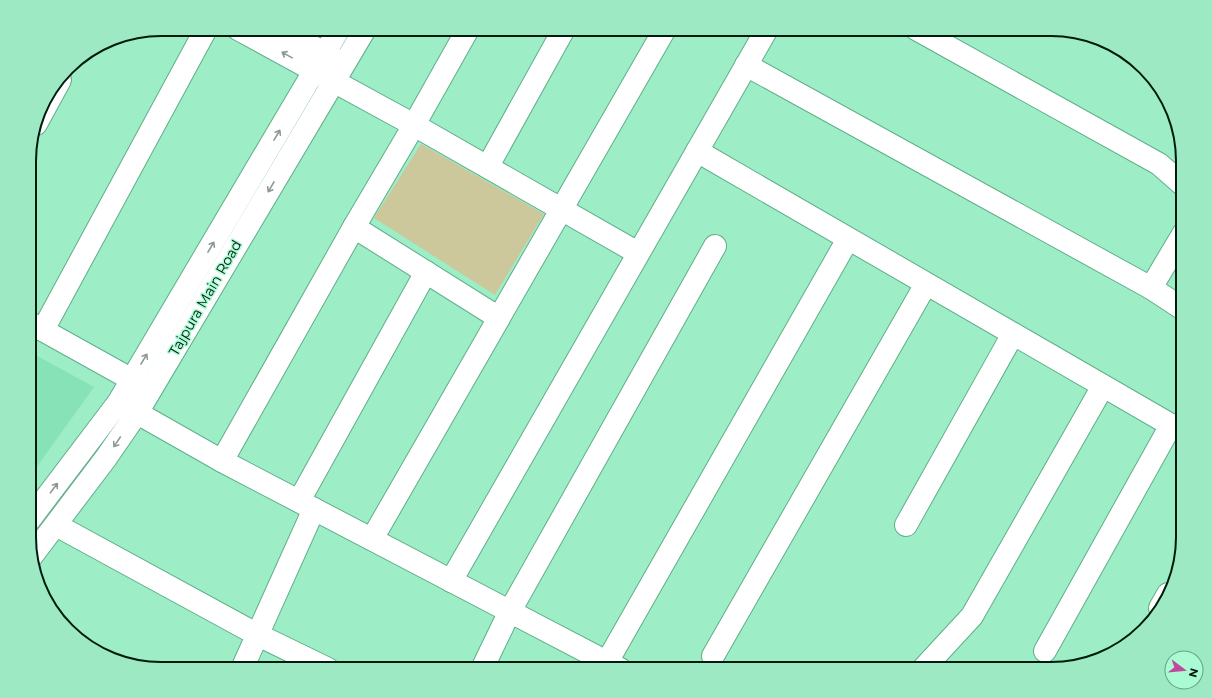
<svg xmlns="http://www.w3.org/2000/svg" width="1212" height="698" viewBox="0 0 1212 698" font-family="Montserrat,sans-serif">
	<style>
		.built { fill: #88e2b7 }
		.green { fill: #cdc89b }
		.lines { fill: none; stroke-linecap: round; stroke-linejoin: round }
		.minor-casing { stroke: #5faf8a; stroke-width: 24 }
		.minor { stroke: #fff; stroke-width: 22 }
		.oneway { stroke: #8c9993 }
		.labels { text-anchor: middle; stroke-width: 3; stroke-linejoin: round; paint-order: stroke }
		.street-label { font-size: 14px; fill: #001c0e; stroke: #aafbd3 }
		.rim { fill: none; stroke: #001c0e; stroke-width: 2 }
	</style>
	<rect width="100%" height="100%" fill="#9dedc6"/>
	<polygon class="built" points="30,352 94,387 30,476"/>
	<polygon class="green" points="421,144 544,214 495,295 374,218"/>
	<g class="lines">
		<defs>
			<g id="minor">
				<polyline points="238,29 414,125 638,253"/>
				<polyline points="282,29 336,60"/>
				<polyline points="916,29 1159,164 1183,185"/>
				<polyline points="746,65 1151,288 1183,309"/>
				<polyline points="36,124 60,80"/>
				<polyline points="697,151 1183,432"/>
				<polyline points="488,166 564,29"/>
				<polyline points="354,227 499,318"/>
				<polyline points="1151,288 1183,234"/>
				<polyline points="30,323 145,387"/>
				<polyline points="43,330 206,29"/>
				<polyline points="125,406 222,461 620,669"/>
				<polyline points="222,461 354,227 414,125 468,29"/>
				<polyline points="299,501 426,272"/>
				<polyline points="30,519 118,403 339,29"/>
				<polyline points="56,525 258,635 328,669"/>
				<polyline points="906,525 1013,334"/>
				<polyline points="372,539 665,29"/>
				<polyline points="31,557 106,458 137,413 365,29"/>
				<polyline points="451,581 767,29"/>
				<polyline points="1160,608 1168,594"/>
				<polyline points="1045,651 1171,425"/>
				<polyline points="713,656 926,284"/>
				<polyline points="607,662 848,239"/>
				<polyline points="242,669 314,509"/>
				<polyline points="482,669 510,611 715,246"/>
				<polyline points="923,669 972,616 1103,386"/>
			</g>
		</defs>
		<use href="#minor" class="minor-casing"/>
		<use href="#minor" class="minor"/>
	</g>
	<defs><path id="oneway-shaft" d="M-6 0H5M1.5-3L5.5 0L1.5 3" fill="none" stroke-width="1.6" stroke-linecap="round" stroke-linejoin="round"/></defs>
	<g class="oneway">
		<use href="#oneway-shaft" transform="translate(287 55) rotate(-151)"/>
		<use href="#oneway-shaft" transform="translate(277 135) rotate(-59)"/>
		<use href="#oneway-shaft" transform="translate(271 187) rotate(120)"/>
		<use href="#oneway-shaft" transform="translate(211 247) rotate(-59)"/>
		<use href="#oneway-shaft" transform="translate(144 359) rotate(-59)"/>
		<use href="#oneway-shaft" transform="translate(117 442) rotate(124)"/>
		<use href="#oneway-shaft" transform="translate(54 488) rotate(-53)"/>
	</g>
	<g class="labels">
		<g class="street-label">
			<text transform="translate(205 298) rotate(-60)" y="5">Tajpura Main Road</text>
		</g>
	</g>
	<path d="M0 0H1212V698H0ZM161 36H1051A125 125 0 0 1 1176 161V537A125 125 0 0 1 1051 662H161A125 125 0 0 1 36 537V161A125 125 0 0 1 161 36Z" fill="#9ce9c3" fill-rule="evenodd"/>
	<path class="rim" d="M161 36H1051A125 125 0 0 1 1176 161V537A125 125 0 0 1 1051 662H161A125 125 0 0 1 36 537V161A125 125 0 0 1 161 36Z"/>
	<g transform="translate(1184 670) rotate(106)"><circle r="19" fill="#aafbd3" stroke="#66a284"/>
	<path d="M0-3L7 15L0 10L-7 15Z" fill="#c2489b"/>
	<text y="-6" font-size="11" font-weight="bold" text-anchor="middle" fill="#001c0e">N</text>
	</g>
</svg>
